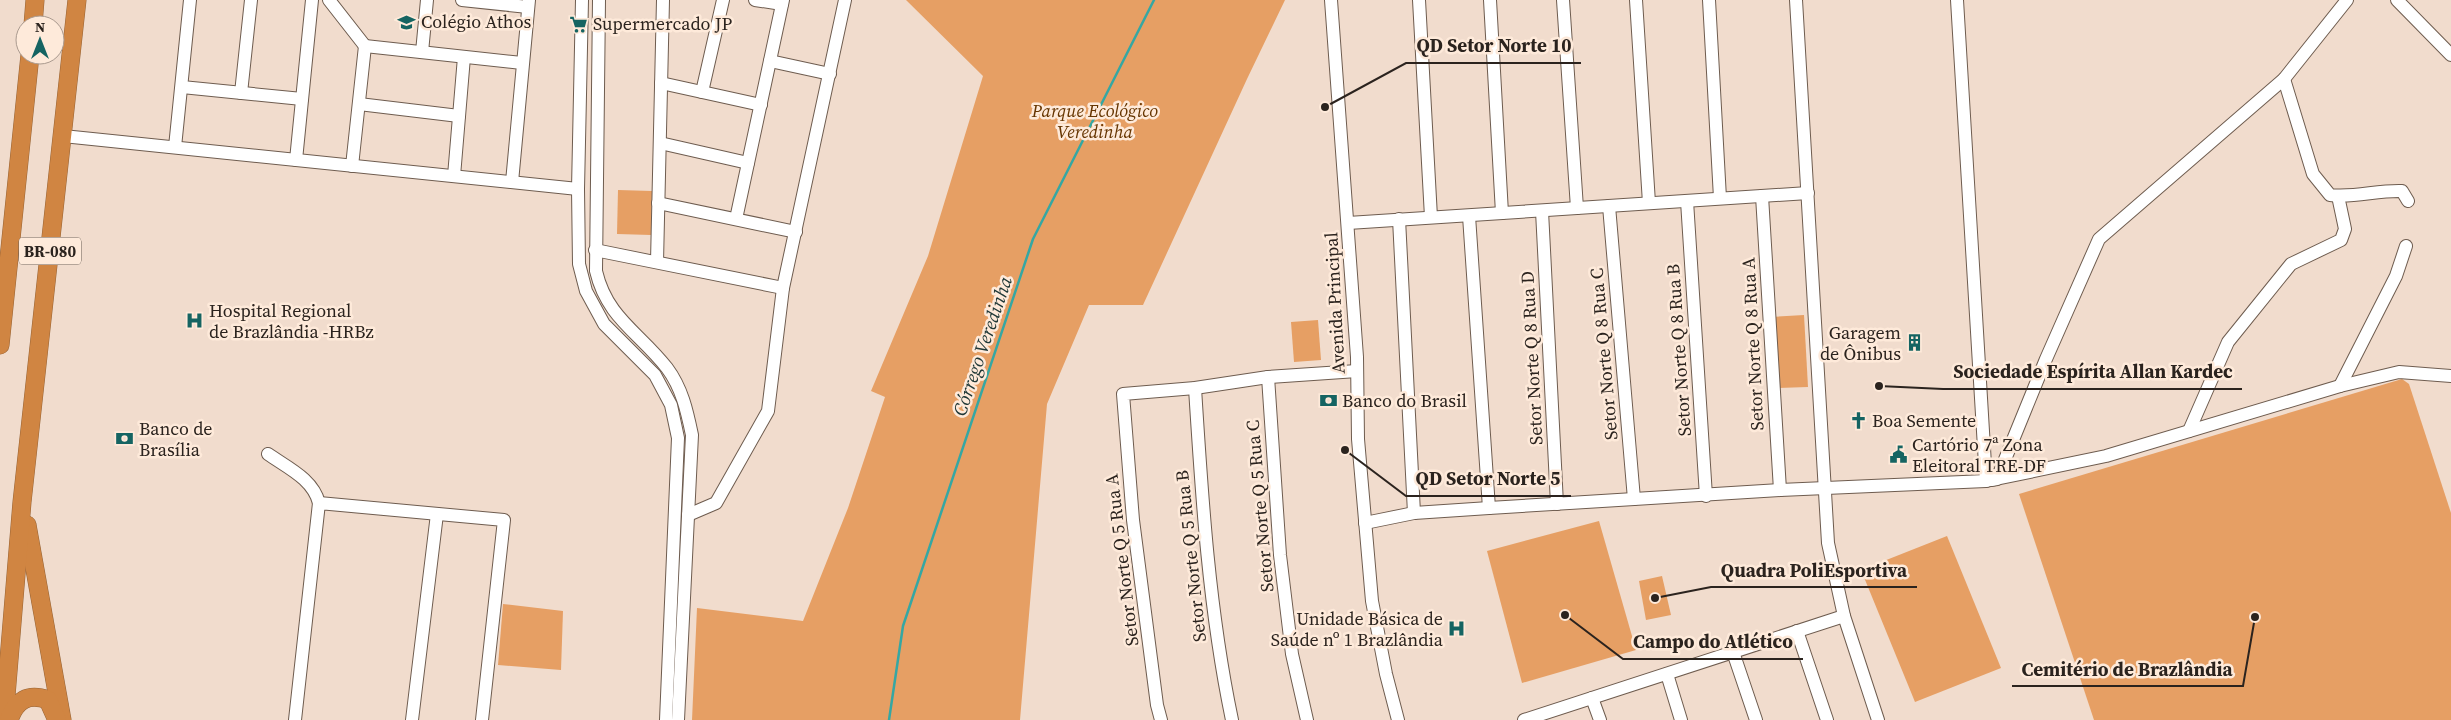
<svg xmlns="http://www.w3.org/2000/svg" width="2451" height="720" viewBox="0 0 2451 720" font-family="'Source Serif 4',serif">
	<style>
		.green { fill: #e69f64 }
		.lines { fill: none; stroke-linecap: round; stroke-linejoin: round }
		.stream { stroke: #35a7a3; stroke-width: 2.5 }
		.minor-casing { stroke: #6e5c4f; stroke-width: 14 }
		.highway-casing { stroke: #966335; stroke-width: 19 }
		.minor { stroke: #fff; stroke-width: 12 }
		.highway { stroke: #d08542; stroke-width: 18 }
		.labels { text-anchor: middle; stroke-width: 5; stroke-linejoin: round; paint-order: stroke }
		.shield { fill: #feeada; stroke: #6a5f56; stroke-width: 1 }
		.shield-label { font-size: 16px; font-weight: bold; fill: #2b231e }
		.poi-label { font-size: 18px; fill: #2b231e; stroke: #feeada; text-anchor: start }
		.park-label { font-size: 18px; font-style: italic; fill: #663500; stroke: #feeada }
		.street-label { font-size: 18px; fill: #2b231e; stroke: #feeada }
		.water-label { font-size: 19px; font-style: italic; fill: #203837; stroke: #feeada }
		.leader { fill: none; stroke: #2b231e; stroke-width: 2 }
		.callout-dot { fill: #2b231e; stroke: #feeada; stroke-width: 2 }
		.callout-label { font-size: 19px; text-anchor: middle; font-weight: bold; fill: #2b231e; stroke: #feeada; stroke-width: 5; stroke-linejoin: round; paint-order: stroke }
	</style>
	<rect width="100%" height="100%" fill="#f1dccd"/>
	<g class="green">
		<polygon points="906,0 1285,0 1247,79 1143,305 1089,305 1047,404 1020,720 692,720 697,608 803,621 848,508 885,397 871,391 928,256 983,76"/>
		<polygon points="618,190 652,191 651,235 617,234"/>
		<polygon points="1804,315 1808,387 1775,388 1771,317"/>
		<polygon points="1318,320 1321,360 1294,362 1291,322"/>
		<polygon points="2402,379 2409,384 2451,513 2451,720 2094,720 2019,494"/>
		<polygon points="1599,521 1636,650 1522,683 1487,551"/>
		<polygon points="1947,536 2001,668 1915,702 1861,570"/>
		<polygon points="1662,576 1671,615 1646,620 1639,581"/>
		<polygon points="503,604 563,611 561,670 498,665"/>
	</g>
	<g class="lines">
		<polyline class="stream" points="889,720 903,626 1033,239 1154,0"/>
		<defs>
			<g id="minor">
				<polyline points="329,0 365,46"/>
				<polyline points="462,0 528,7"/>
				<polyline points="582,0 578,189 579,264 586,291 604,324 655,375 671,405 678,438 666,720"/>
				<path d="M599,0L596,271C607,318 639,332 667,368C682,388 687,411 692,435L678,720"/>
				<polyline points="755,0 782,4"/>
				<polyline points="1331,0 1357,357 1358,439 1372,601 1386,674 1398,720"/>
				<polyline points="1419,0 1431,217"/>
				<polyline points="1490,0 1502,213"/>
				<polyline points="1563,0 1577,208"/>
				<polyline points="1636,0 1649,203"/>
				<polyline points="1709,0 1720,198"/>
				<polyline points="1796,0 1828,543 1844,616 1878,720"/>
				<polyline points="1957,0 1986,481"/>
				<polyline points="2397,0 2451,55"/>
				<polyline points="365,46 522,63"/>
				<polyline points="422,52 427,0"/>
				<polyline points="770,61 830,74"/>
				<path d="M2284,79L2313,174L2330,195C2355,198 2377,190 2402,191L2408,201"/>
				<polyline points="661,83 761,105"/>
				<polyline points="182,87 302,99"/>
				<polyline points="702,92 723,0"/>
				<polyline points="241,93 251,0"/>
				<polyline points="359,104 459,116"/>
				<polyline points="63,136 578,189"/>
				<polyline points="660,143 748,163"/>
				<polyline points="175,147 190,0"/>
				<polyline points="296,160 312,0"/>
				<polyline points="352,166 365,46"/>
				<polyline points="454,176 464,57"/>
				<polyline points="512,182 529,0"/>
				<polyline points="1762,196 1780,490"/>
				<polyline points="1687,201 1706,496"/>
				<polyline points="658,203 796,232"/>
				<polyline points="1609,206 1634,499"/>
				<polyline points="1542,211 1557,504"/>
				<polyline points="1469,216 1489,508"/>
				<polyline points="736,219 783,0"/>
				<polyline points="1399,219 1414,513"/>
				<polyline points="1348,223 1808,193"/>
				<polyline points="595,250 783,288"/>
				<polyline points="657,262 663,0"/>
				<polyline points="1268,377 1280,555 1292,654 1307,720"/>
				<polyline points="2340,386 2396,276 2406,246"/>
				<path d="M1195,388C1202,500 1209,610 1232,720"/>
				<polyline points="2189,431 2228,342 2291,264 2341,240 2345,229 2338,196"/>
				<path d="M268,454C288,468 313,479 319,503"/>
				<polyline points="1991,480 1997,479 2046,359 2099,239 2284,79 2347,0"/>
				<polyline points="688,515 716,503 768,411 783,288 845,0"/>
				<polyline points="1365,523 1414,513 1489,508 1780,490 1986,481 2106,456 2340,386 2399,372 2451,376"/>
				<polyline points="1797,631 1827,720"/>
				<polyline points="1733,652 1756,720"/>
				<polyline points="1667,674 1681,720"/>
				<polyline points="1592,698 1600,720"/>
				<polyline points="295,720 319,503 504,520 482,720"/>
				<polyline points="412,720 437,514"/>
				<polyline points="1161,720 1157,705 1133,520 1123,394 1195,388 1268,377 1357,371"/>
				<polyline points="1524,720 1844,616"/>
			</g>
			<g id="highway">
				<polyline points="33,25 35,0"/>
				<polyline points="0,345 30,55"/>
				<polyline points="27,525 62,720"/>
				<polyline points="4,720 22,502 77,0"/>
				<path d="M9,720C16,700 28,693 48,700L57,720"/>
			</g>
		</defs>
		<use href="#minor" class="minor-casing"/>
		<use href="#highway" class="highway-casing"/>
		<use href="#minor" class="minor"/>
		<use href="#highway" class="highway"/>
	</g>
	<defs>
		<symbol id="school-bare" viewBox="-9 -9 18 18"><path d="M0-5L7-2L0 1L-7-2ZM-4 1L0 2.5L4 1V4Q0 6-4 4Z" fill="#156462" stroke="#feeada" stroke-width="2.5" paint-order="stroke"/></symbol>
		<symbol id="supermarket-bare" viewBox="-9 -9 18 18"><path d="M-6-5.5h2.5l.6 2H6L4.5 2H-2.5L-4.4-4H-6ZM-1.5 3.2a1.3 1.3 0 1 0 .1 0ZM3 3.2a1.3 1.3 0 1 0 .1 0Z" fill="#156462" stroke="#feeada" stroke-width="2.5" paint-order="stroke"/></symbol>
		<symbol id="hospital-bare" viewBox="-9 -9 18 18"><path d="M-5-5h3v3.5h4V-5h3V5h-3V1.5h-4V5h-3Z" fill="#156462" stroke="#feeada" stroke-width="2.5" paint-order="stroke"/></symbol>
		<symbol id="building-bare" viewBox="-9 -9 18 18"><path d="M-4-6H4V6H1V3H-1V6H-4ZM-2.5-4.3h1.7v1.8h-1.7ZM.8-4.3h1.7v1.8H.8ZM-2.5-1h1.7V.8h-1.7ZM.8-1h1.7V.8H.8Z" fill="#156462" stroke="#feeada" stroke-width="2.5" paint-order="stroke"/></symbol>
		<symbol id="bank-bare" viewBox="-9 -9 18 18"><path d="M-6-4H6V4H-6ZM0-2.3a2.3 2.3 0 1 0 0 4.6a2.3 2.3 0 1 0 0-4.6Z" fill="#156462" stroke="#feeada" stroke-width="2.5" paint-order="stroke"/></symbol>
		<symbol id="church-bare" viewBox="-9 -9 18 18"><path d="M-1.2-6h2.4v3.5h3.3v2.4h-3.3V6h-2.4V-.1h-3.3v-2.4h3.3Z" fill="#156462" stroke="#feeada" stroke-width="2.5" paint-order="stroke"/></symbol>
		<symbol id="civic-bare" viewBox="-9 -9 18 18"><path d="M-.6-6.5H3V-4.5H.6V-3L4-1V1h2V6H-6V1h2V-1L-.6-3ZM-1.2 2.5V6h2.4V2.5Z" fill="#156462" stroke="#feeada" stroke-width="2.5" paint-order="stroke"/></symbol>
	</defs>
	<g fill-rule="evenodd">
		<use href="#school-bare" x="394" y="10" width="25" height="25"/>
		<use href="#supermarket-bare" x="566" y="12" width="25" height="25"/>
		<use href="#hospital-bare" x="182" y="308" width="25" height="25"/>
		<use href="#building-bare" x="1902" y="330" width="25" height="25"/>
		<use href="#bank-bare" x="1316" y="388" width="25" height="25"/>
		<use href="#church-bare" x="1846" y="408" width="25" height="25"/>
		<use href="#bank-bare" x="112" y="426" width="25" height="25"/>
		<use href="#civic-bare" x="1886" y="442" width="25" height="25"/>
		<use href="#hospital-bare" x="1444" y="616" width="25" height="25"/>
	</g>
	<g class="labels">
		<rect class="shield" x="19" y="237.5" width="62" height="27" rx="4"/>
		<g class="shield-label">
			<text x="50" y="257">BR-080</text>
		</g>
		<g class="poi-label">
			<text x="421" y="28">Colégio Athos</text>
			<text x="593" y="30">Supermercado JP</text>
			<text x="209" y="317">Hospital Regional<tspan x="209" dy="21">de Brazlândia -HRBz</tspan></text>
			<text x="1901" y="339" text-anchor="end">Garagem<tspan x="1901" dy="21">de Ônibus</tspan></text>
			<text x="1342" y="407">Banco do Brasil</text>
			<text x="1872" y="427">Boa Semente</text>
			<text x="139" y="435">Banco de<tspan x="139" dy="21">Brasília</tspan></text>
			<text x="1912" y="451">Cartório 7ª Zona<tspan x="1912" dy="21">Eleitoral TRE-DF</tspan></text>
			<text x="1443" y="625" text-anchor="end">Unidade Básica de<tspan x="1443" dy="21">Saúde nº 1 Brazlândia</tspan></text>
		</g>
		<g class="park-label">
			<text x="1095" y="117">Parque Ecológico<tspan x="1095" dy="21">Veredinha</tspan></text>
		</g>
		<g class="street-label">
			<text transform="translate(1335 303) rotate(-93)" y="6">Avenida Principal</text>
			<text transform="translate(1753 344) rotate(-93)" y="6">Setor Norte Q 8 Rua A</text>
			<text transform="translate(1679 350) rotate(-94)" y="6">Setor Norte Q 8 Rua B</text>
			<text transform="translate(1604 354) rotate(-95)" y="6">Setor Norte Q 8 Rua C</text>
			<text transform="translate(1532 358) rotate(-93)" y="6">Setor Norte Q 8 Rua D</text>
			<text transform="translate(1260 506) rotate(-95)" y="6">Setor Norte Q 5 Rua C</text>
			<text transform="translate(1191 556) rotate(-96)" y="6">Setor Norte Q 5 Rua B</text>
			<text transform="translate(1122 560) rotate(-97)" y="6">Setor Norte Q 5 Rua A</text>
		</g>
		<g class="water-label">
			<text transform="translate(982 346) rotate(-71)" y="7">Córrego Veredinha</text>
		</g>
	</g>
	<path class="leader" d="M1325 107L1406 63H1581M1879 386L1943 389H2242M1345 450L1406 496H1571M1655 598L1711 587H1917M1565 615L1623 659H1803M2255 617L2243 686H2012"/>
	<g class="callout-dot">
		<circle cx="1325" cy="107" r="5"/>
		<circle cx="1879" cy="386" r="5"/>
		<circle cx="1345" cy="450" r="5"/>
		<circle cx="1655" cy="598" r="5"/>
		<circle cx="1565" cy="615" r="5"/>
		<circle cx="2255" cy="617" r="5"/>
	</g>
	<g class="callout-label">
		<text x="1494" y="52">QD Setor Norte 10</text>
		<text x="2093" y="378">Sociedade Espírita Allan Kardec</text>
		<text x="1488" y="485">QD Setor Norte 5</text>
		<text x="1814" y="577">Quadra PoliEsportiva</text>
		<text x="1713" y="648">Campo do Atlético</text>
		<text x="2127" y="676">Cemitério de Brazlândia</text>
	</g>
	<g transform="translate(40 40)"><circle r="24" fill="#feeada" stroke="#aa9a8f"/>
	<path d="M0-4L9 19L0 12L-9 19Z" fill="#156462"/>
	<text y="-8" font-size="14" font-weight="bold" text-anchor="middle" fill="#2b231e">N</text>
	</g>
</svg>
